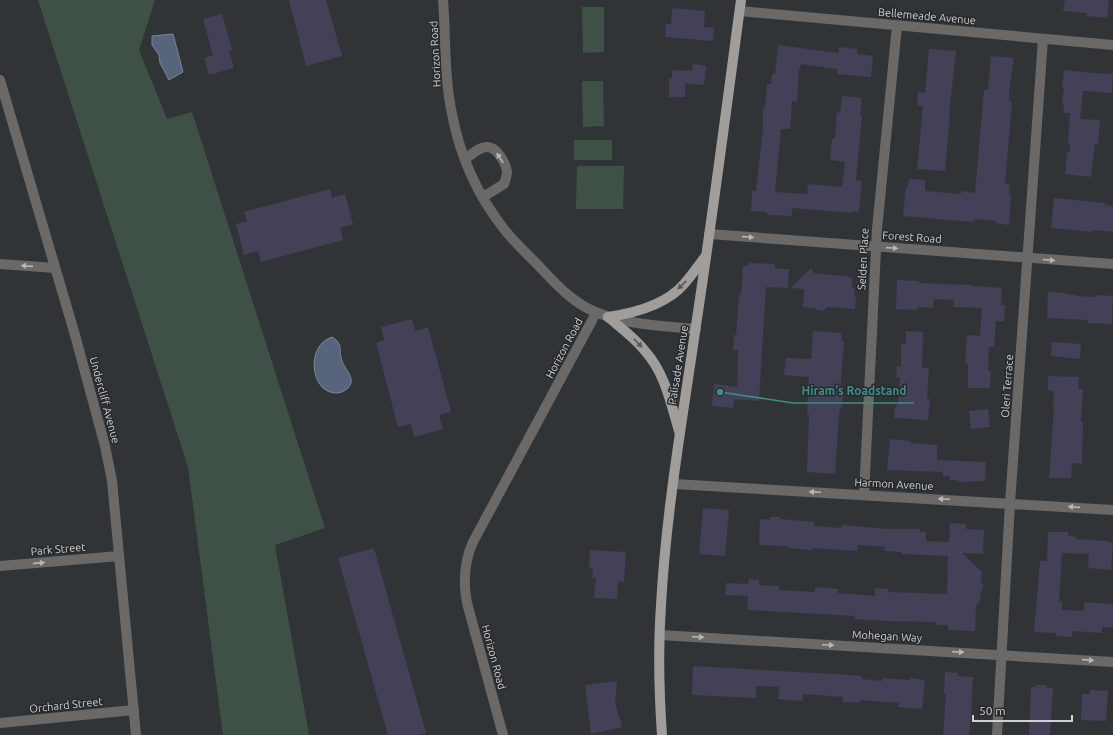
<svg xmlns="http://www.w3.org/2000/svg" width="1113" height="735" viewBox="0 0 1113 735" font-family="Ubuntu,sans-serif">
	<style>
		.green { fill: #3f5146 }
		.water { fill: #57647b; stroke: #7b8595 }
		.building { fill: #434058 }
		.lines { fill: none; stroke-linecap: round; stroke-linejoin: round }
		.minor { stroke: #6b6968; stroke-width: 10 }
		.major { stroke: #a19d9b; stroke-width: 10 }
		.oneway { fill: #b6b7b8 }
		.oneway2 { fill: #585859 }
		.labels { text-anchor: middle; stroke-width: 3; stroke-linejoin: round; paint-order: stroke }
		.street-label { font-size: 11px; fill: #cfd1d3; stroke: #272a2d }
		.leader { fill: none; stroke: #3f8d87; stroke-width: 1.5 }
		.callout-dot { fill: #3f8d87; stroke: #272a2d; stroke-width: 1.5 }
		.callout-label { font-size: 12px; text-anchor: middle; font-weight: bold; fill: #3f8d87; stroke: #272a2d; stroke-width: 3; stroke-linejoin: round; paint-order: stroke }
	</style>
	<rect width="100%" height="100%" fill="#313437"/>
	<g class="green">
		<polygon points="38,0 155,0 139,50 167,119 192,112 325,528 275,545 309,735 223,735 188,467"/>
		<polygon points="582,7 604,7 604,52 583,53"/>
		<polygon points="582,81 603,81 604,126 583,127"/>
		<rect x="574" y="140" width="38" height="20"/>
		<polygon points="577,166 624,166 623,209 576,209"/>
	</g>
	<g class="water">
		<polygon points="173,34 183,72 169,80 160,63 159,55 152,45 152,36"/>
		<path d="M332,337C344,344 338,350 342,361C345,370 357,379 348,388C345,391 341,393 337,393C310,394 305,345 332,337Z"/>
	</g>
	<g class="building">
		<polygon points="289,0 326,0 342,56 306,66"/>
		<polygon points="1065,0 1109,0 1107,18 1087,16 1087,13 1063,11"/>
		<polygon points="672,8 705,11 704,27 714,28 713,41 665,37 666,24 671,24"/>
		<polygon points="222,14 232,50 229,51 234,68 209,75 204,58 213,55 203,19"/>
		<polygon points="778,45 838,53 839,47 857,49 857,54 873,56 871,77 837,74 837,69 801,64 800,69 799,69 797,102 792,101 790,129 781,129 777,172 775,192 807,194 808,184 842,187 845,162 830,160 832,139 835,139 837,112 840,113 842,96 862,98 860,115 862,115 856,180 862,181 859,212 853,211 852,213 792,208 792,216 767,215 767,212 751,211 752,191 756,191 763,128 763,107 765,107 767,84 771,84 772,74 775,74"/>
		<polygon points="929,49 956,51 949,115 950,115 945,171 917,169 923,106 917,106 918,92 925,93"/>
		<polygon points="991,56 1014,58 1009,92 1009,101 1012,102 1005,184 1010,185 1009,194 1011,195 1009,225 995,223 996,221 973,219 973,222 903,216 906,186 908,187 909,179 925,180 925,191 961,194 961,191 975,193 984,90 988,90"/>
		<polygon points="693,64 706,66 704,85 685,83 685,97 669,97 669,78 672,78 672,70 692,71"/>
		<polygon points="1064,70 1092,73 1113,74 1112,93 1083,91 1080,119 1100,120 1098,144 1095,143 1091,177 1065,174 1067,152 1070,152 1070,144 1068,143 1070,113 1063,113 1064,104 1062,104 1064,88 1062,88"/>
		<polygon points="330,189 332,198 345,194 353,224 340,228 343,240 261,262 258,251 244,255 236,224 247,221 244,212"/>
		<polygon points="1054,198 1105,203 1105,205 1113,206 1113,232 1093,230 1093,232 1051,228"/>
		<polygon points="749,263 775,264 775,269 789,269 788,288 766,287 759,401 734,399 733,408 712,406 714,384 737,387 738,350 733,350 734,335 736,335 739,295 741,295 743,266 748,266"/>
		<polygon points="811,268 814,273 852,277 852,288 855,288 854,297 856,297 855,309 827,307 823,311 817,310 815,308 803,307 804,289 791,288"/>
		<polygon points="897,280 919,281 919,283 973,285 973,286 1002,288 1001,305 1005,305 1004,321 996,321 994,347 989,347 988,371 991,371 990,388 968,388 968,364 965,363 967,335 980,336 982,308 953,307 954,300 934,299 933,308 917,307 917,310 896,309"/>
		<polygon points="1048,292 1066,293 1066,294 1076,295 1076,296 1097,297 1097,295 1113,296 1112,324 1087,323 1088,320 1047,318"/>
		<polygon points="412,319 415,331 428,327 451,412 439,415 443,429 414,437 411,424 398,427 376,343 384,340 381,327"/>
		<polygon points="813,331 842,333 841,341 844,341 840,393 843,393 842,408 840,408 839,415 835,474 807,472 809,414 807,414 809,377 784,375 786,358 811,359"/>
		<polygon points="906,331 923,332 922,368 929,368 927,399 930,399 928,420 894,418 895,407 898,404 900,377 896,377 897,366 901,367 901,344 906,344"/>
		<polygon points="1052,342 1081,344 1080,359 1051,356"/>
		<polygon points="1048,376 1079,377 1078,389 1083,389 1081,422 1083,422 1082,464 1072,463 1071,478 1049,478 1054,407 1053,407 1054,391 1048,390"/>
		<polygon points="988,409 990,427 971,429 969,411"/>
		<polygon points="890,439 910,441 910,443 937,445 937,460 986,462 985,481 957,482 957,480 950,480 950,476 943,476 943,472 887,470"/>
		<polygon points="703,508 729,510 725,556 699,554"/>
		<polygon points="770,517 780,517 780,519 814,522 814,526 841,528 842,525 887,529 920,529 920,532 926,532 926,541 949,542 950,523 966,524 966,529 984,530 983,554 962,553 982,572 981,582 983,585 983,589 981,592 980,601 976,605 975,631 948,630 948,625 936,625 936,622 886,621 855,619 855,616 747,610 748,596 725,595 726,583 748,584 749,579 759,580 759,585 779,586 779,590 815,592 815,587 838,589 838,593 875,596 875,588 889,589 888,592 947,594 948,556 901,554 901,552 884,551 885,547 857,545 857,551 812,548 812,550 788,548 788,546 759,545 760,519 770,520"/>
		<polygon points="1048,532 1068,532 1068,536 1077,537 1076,539 1107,541 1107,542 1113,543 1111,570 1088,568 1089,554 1062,553 1059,601 1062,601 1062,610 1084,611 1084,602 1113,604 1113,627 1102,627 1102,633 1073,631 1072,637 1056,636 1056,633 1034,632 1040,561 1047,561"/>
		<polygon points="374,548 426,733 418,735 388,735 338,558"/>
		<polygon points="590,550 626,552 624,582 618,581 617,599 594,598 596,578 592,578 593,568 589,568"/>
		<polygon points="693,666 834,674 862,676 862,679 882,681 882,678 910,680 910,678 925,680 922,709 898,707 899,703 860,700 860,703 843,702 843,697 803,694 803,701 778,699 779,687 756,686 756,698 692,695"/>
		<polygon points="945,672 958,673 958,676 973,677 971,718 969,735 943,735 946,694 944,693"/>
		<polygon points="617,681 615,702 622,727 591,734 585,685"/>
		<polygon points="1036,685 1047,685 1047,688 1053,688 1050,735 1029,735 1031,687 1036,687"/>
		<polygon points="1090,690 1108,691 1106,721 1081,720 1082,694 1090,694"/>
	</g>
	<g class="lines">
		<g class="minor">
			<path d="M443,0C446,38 444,77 452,114C460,156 478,196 504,229C514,242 526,253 537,264C555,283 573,304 598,313C629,325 663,326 696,329"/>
			<polyline points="740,11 1113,45"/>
			<polyline points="0,80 75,335 105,446 112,481 136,735"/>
			<path d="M465,159C471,155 479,147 487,147C497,147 506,163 507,172C507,176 505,181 504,184L483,197"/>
			<polyline points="709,234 1113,264"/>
			<polyline points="0,264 55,268"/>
			<polyline points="674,484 1113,510"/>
			<polyline points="864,495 877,229 897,26"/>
			<polyline points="0,566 119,556"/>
			<polyline points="660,635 1113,662"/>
			<polyline points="0,723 134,710"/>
			<path d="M503,735L467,603C463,582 464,562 473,542L596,313"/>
			<polyline points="997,735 1010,503 1043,39"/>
		</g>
		<g class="major">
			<path d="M608,317C621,328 635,338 645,351C665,373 671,404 679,431"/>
			<path d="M608,317C635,313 666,305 684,284C692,275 698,266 705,257"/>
			<path d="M662,735C659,692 658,648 661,605C666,513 682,422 695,332C712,221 726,111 741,0"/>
		</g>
	</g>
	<defs><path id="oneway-solid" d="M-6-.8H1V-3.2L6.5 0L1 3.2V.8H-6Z"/></defs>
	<g class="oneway">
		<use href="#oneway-solid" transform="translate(500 158) rotate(-123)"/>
		<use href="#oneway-solid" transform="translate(748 237) rotate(4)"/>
		<use href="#oneway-solid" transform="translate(892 248) rotate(4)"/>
		<use href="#oneway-solid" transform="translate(1049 260) rotate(4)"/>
		<use href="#oneway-solid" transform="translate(27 266) rotate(-176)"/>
		<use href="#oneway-solid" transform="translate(815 492) rotate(-177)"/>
		<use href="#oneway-solid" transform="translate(944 499) rotate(-177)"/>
		<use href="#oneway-solid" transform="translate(1074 507) rotate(-176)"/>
		<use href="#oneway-solid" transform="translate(39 563) rotate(-5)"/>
		<use href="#oneway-solid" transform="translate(698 637) rotate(3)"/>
		<use href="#oneway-solid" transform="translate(828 645) rotate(3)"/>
		<use href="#oneway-solid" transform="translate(958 652) rotate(3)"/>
		<use href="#oneway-solid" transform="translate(1088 660) rotate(4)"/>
	</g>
	<g class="oneway2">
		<use href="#oneway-solid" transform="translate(682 285) rotate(136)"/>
		<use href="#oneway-solid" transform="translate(638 343) rotate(46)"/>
	</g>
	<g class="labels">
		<g class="street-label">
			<text transform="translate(927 16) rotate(5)" y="4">Bellemeade Avenue</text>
			<text transform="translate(435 54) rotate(-93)" y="4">Horizon Road</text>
			<text transform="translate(912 237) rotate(4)" y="4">Forest Road</text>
			<text transform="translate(863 259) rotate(-87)" y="4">Selden Place</text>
			<text transform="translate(564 348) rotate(-62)" y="4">Horizon Road</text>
			<text transform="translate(678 365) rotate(-81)" y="4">Palisade Avenue</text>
			<text transform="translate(1007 386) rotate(-86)" y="4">Oleri Terrace</text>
			<text transform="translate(105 400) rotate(75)" y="4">Undercliff Avenue</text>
			<text transform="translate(894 484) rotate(3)" y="4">Harmon Avenue</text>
			<text transform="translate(58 549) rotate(-5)" y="4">Park Street</text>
			<text transform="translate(887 636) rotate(3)" y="4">Mohegan Way</text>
			<text transform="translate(494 657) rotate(75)" y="4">Horizon Road</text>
			<text transform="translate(66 705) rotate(-6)" y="4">Orchard Street</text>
		</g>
	</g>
	<path class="leader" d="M720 392L793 403H914"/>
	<circle class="callout-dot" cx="720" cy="392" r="4"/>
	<g class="callout-label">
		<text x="854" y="395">Hiram's Roadstand</text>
	</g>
	<path d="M973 715v6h99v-6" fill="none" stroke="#cfd1d3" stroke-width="2"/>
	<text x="979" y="715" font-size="12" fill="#cfd1d3" stroke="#272a2d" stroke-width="3" paint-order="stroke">50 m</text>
</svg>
